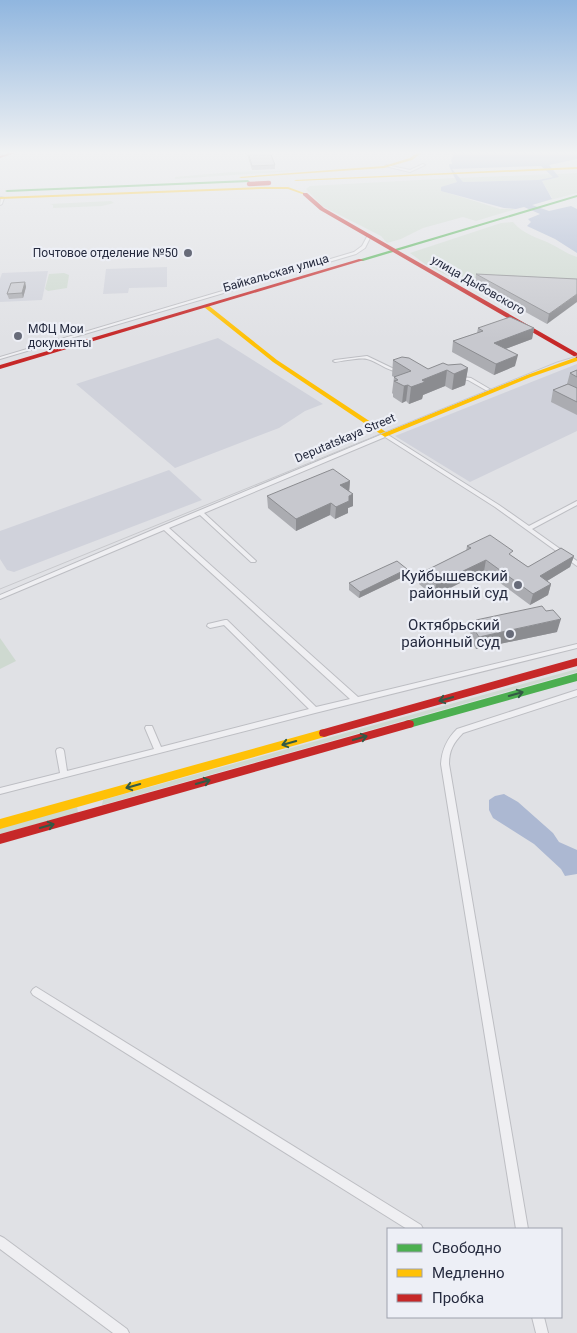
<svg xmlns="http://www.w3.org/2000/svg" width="577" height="1333" viewBox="0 0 577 1333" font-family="Roboto,sans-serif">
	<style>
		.built { fill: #d0d2db }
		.green { fill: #ced9d0 }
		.water { fill: #acb8d2; fill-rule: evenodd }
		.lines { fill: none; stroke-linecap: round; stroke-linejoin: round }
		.street-casing { stroke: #bdbec3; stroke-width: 2 }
		.street { fill: #efeff2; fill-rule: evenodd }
		.fast { fill: #4caf50; fill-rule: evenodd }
		.slow { fill: #ffc107; fill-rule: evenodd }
		.jam { fill: #c62828; fill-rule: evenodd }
		.tram { stroke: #c8c9cd; stroke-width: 1 }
		.jam-bridge { stroke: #c62828; stroke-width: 4.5 }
		.wall { fill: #abacb1 }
		.shaded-wall { fill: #8b8c90 }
		.building { fill: #c7c8ce; stroke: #8b8c90 }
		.oneway { stroke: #335945 }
		.poi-dot { fill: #676b79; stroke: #edeff6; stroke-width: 2 }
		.labels { text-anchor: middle; stroke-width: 4.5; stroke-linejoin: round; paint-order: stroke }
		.far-poi-label { font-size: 12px; fill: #262b3f; stroke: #edeff6; text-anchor: end }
		.far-street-label { font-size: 12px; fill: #262b3f; stroke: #edeff6 }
		.poi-label { font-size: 15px; fill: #262b3f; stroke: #edeff6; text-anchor: end }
	</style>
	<rect width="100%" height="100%" fill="#e0e1e5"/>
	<g class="built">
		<polygon points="167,267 167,287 129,288 128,293 103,294 106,269"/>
		<polygon points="48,271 42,300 0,302 0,279 2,273"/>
		<polygon points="218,338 323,404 305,411 279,428 175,468 76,384"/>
		<polygon points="577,364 577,431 470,482 395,436"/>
		<polygon points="169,470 202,500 14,572 7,570 0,559 0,531"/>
	</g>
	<g class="green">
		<polygon points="308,170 175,179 175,177 232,172"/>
		<polygon points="577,173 577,193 531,205 552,198 542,181 558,177 557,174"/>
		<polygon points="552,174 554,177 538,180 463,182 459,178"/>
		<polygon points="455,178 457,182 447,185 442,191 500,209 516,209 476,221 463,217 423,228 401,239 387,243 381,236 322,206 306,189 310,186"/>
		<polygon points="111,201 114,203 102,206 53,208 53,205 50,204"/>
		<path d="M513,222C524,235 537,237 551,244C561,249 567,254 577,257V290L466,285L425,264L410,253L501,223Z"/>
		<polygon points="64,273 69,275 67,288 48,291 45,289 49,274"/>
		<polygon points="0,638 16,661 0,669"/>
		<polygon points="577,669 577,672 102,805 103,800"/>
		<polygon points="77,806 78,813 0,834 0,827"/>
	</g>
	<g class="water">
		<path d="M455,152H577V159L549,165L559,177L542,181L552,199L532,205L549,211L571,206L577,209V253L555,239L527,226L531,222L528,219L540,214L524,207L516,209L504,208L441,191V187L457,182L449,166V164H452L451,160ZM541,166L553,177L538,180L463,182L452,169Z"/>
		<polygon points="504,794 518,802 553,833 559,842 577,850 577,874 565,876 561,869 534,844 493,818 489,810 489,800 495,796"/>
	</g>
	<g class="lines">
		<defs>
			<g id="street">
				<polygon points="423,164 425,165 410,172 385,166 386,165 410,170"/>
				<polygon points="1,197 4,198 2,204 0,205"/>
				<polygon points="368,235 371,236 365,248 356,254 0,359 0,357 354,252 362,246"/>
				<path d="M367,356L392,368L402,369L404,370C390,375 380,362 367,359C361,357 342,361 335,362L333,361L335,360Z"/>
				<polygon points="455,376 471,378 493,391 489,392 468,380 455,378"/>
				<polygon points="385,433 499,505 529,526 577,501 577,505 532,529 577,561 577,566 495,507 385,437 204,513 255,560 256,561 255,562 251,562 200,515 169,528 358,697 577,644 577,648 315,713 0,794 0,788 60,773 56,751 57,749 60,748 63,749 64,751 67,771 154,749 145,728 146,726 152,726 161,747 309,709 224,625 210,628 207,626 208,624 225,620 227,620 316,707 350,699 164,530 0,599 0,595 162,526"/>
				<path d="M577,690V696L463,733C453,743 449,751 449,764L528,1229H516L441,764C442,749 447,739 457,729Z"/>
				<polygon points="36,987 421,1225 423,1229 407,1229 33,995 31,992 33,989"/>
				<polygon points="0,1236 4,1238 127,1329 129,1333 113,1333 0,1249"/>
				<polygon points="532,1317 544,1317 548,1333 536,1333"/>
			</g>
		</defs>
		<use href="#street" class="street-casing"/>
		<use href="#street" class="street"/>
		<g class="fast">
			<polygon points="248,180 250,182 7,192 5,191 7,190"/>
			<polygon points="577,195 577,197 363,261 358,260"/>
			<polygon points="577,673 577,681 409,728 405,727 404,724 405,721 409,720"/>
		</g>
		<g class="slow">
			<polygon points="418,152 423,152 412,160 384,168 241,178 239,177 384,166 410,158"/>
			<polygon points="577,167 577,169 296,181 294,180"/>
			<polygon points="261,187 288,187 307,194 305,195 288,189 261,189 0,199 0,197"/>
			<polygon points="204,305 208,305 277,360 386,432 527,375 577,357 577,361 531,377 385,437 273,362 204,307"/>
			<polygon points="324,729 328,730 329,733 328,736 0,829 0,819"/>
		</g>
		<g class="jam">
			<polygon points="12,152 18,152 0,158 0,156"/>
			<polygon points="303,193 307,193 324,208 577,353 577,358 320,210 303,195"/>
			<polygon points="359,259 364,260 0,369 0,365"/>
			<polygon points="577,658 577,666 324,737 320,736 319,733 320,730 324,729"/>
			<polygon points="409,720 413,721 414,724 413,727 0,844 0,834"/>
		</g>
		<polyline class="tram" points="0,589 557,362 577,356"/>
		<polyline class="jam-bridge" points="249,184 269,183"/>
	</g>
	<g class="wall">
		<polygon points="242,152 270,152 275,165 275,169 252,170 247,154 243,154"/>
		<polygon points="476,274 577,279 547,324 475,284"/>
		<polygon points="25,282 26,287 23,298 9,299 7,294"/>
		<polygon points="478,328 534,328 532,339 505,349 515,366 494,375 452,352 453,341 477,333"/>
		<polygon points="393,360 428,369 448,365 468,368 465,385 452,390 445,386 423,395 422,399 409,404 406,401 402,403 393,397 393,394 392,393 394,377 392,376"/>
		<polygon points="577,370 577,415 551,402 553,390 567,384 570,373"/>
		<polygon points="350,481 349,491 353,494 353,506 348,508 348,513 335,519 330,515 296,531 268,508 267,496"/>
		<polygon points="467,546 512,556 528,567 574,556 570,567 547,581 551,584 548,595 530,605 484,571 434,596 419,584 421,573 466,551"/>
		<polygon points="407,569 407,575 359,598 349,590 349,583"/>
		<polygon points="476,620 557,632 476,649 469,638 472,626 475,625"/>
	</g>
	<g class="shaded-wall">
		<polygon points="25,282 26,287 23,298 22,293"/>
		<polygon points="577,294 577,302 547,324 549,314"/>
		<polygon points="534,328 532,339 492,354 494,343"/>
		<polygon points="518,355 515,366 494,375 496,364"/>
		<polygon points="468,368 465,385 452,390 454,374"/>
		<polygon points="447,370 445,386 423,395 422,399 409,404 411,387 422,380"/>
		<polygon points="408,385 406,401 402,403 404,386"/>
		<polygon points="350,481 349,493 340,485"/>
		<polygon points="353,494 353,506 348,508 348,513 335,519 336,507 349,496"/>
		<polygon points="331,503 330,515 296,531 296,519"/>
		<polygon points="574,556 570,567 537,587 540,576"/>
		<polygon points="486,560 484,571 434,596 436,584"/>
		<polygon points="407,569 407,575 359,598 360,592"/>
		<polygon points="551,584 548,595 530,605 533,594"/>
		<polygon points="561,619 557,632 476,649 479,637"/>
	</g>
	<g class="building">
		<polygon points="248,152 270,152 275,165 252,166"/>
		<polygon points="476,274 577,279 577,294 549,314"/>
		<polygon points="25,282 22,293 7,294 11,283"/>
		<polygon points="510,317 534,328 494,343 518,355 496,364 453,341 483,331 478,328"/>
		<polygon points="402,357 409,358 428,369 443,363 448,365 461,364 468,368 454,374 447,370 422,380 425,382 411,387 408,385 404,386 394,381 398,380 394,377 411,371 393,360"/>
		<polygon points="577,370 577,377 570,373"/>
		<polygon points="568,384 577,388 577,402 553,390"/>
		<polygon points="333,469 350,481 340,485 353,494 349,496 349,501 336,507 331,503 296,519 267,496"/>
		<polygon points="490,535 513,551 509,554 528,567 561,548 574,556 540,576 551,584 533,594 486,560 436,584 421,573 471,548 467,546"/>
		<polygon points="397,561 407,569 360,592 349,583"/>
		<polygon points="542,606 546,611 553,610 561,619 479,637 472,626 479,624 476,620"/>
	</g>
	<defs><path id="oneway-shaft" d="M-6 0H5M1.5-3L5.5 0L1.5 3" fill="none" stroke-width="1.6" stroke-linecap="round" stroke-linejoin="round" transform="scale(1.25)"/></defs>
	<g class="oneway">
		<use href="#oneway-shaft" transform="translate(516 694) rotate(-16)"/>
		<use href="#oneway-shaft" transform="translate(446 699) rotate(164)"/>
		<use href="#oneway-shaft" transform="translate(360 738) rotate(-16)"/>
		<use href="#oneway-shaft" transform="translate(289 743) rotate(164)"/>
		<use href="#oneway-shaft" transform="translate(203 782) rotate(-16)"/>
		<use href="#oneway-shaft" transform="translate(133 786) rotate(164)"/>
		<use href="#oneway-shaft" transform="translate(47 826) rotate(-16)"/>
	</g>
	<linearGradient id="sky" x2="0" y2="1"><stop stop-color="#90b6df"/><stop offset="0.45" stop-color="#f1f2f3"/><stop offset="1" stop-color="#f1f2f3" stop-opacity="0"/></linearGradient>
	<rect width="577" height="339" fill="url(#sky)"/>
	<g class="poi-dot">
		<circle cx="188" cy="253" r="5"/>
		<circle cx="18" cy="336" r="5"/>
		<circle cx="518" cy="585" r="5"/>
		<circle cx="510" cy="634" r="5"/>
	</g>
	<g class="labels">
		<g class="far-poi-label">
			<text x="178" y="257">Почтовое отделение №50</text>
			<text x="28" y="333" text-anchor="start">МФЦ Мои<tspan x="28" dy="14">документы</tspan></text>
		</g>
		<g class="far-street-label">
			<text transform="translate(276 273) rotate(-16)" y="4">Байкальская улица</text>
			<text transform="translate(478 285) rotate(30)" y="4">улица Дыбовского</text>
			<text transform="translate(345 438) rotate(-23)" y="4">Deputatskaya Street</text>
		</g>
		<g class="poi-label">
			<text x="508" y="581">Куйбышевский<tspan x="508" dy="17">районный суд</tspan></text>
			<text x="500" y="630">Октябрьский<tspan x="500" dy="17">районный суд</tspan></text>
		</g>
	</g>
	<rect x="387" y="1228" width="175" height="90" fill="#edeff6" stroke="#9da1ad"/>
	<rect x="397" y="1244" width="25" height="8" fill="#4caf50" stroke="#9da1ad"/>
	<text x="432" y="1253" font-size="15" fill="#262b3f">Свободно</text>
	<rect x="397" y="1269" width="25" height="8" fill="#ffc107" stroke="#9da1ad"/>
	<text x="432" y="1278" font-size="15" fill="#262b3f">Медленно</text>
	<rect x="397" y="1294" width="25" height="8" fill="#c62828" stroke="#9da1ad"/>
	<text x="432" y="1303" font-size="15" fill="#262b3f">Пробка</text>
</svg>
